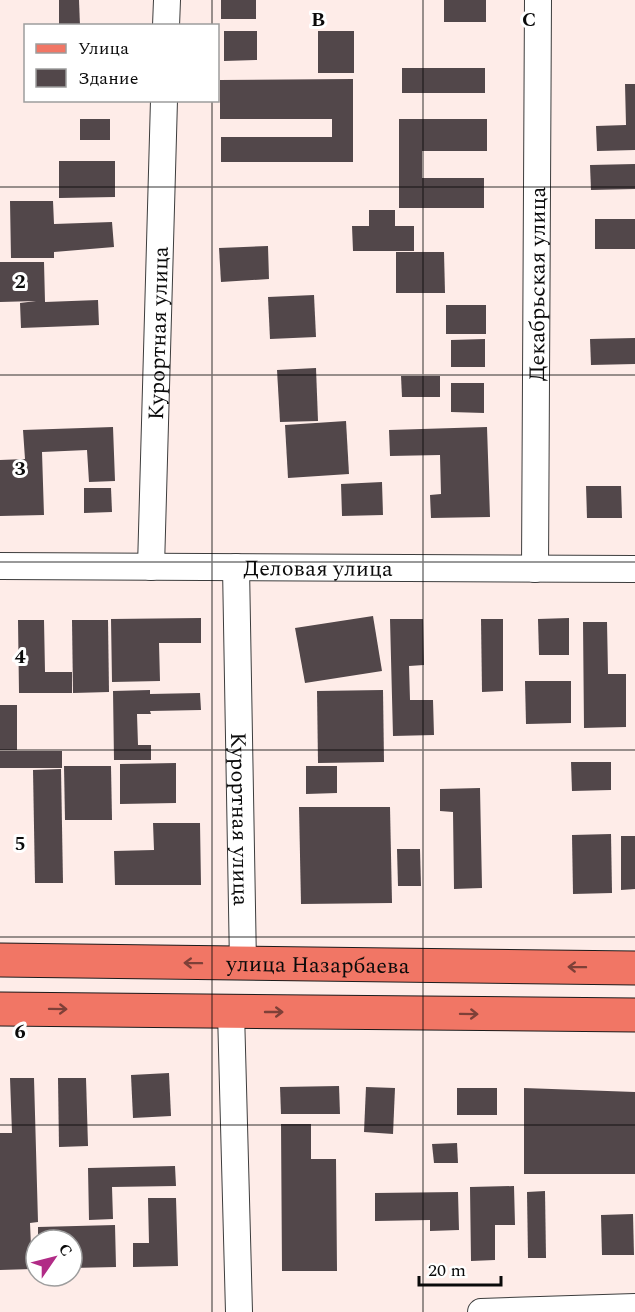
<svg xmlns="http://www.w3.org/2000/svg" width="635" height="1312" viewBox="0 0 635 1312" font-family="Spectral,serif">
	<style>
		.building { fill: #52474a }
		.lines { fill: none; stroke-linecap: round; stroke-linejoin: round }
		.minor-casing { stroke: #3d3d3d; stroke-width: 28 }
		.primary-casing { stroke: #1b1b1b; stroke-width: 35 }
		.minor { stroke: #fff; stroke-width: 26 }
		.primary { stroke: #f17665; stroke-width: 33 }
		.oneway { stroke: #7e4038 }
		.grid { fill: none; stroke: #0a0a0a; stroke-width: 1.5; stroke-opacity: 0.55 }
		.labels { text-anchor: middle; stroke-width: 6; stroke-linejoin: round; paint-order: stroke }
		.street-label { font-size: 22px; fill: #0a0a0a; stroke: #fff }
		.grid-label { font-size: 20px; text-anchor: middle; font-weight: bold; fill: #0a0a0a; stroke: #fff; stroke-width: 6; stroke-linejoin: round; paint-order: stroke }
	</style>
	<rect width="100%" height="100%" fill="#feece8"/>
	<g class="building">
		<polygon points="59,0 79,0 80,26 59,26"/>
		<rect x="221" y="0" width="35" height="19"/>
		<rect x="444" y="0" width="42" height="22"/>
		<polygon points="224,31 257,31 257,60 224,61"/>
		<rect x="318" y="31" width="36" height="42"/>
		<rect x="402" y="68" width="83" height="25"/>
		<polygon points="353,79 353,162 221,162 221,137 332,137 332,119 220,119 220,80"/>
		<polygon points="625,84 635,84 635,150 597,151 596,126 626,125"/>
		<rect x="80" y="119" width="30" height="21"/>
		<polygon points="399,119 487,119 487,151 422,151 422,178 484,178 484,208 399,208"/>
		<polygon points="59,161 115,161 115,197 59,198"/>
		<polygon points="635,164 635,189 591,190 590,165"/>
		<polygon points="10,201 53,201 54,224 112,222 114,247 54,252 54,258 11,258"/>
		<polygon points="369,210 395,210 395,226 414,226 414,251 353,251 352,226 369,226"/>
		<rect x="595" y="219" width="40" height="30"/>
		<polygon points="268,246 269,279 221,282 219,248"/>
		<polygon points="396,252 444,252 445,293 396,293"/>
		<polygon points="0,262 44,262 45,302 98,300 99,325 21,328 20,303 36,301 0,302"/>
		<polygon points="314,295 316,337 270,339 268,297"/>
		<rect x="446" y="305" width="40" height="29"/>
		<polygon points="635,338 635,364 591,365 590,339"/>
		<polygon points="485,339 485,367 451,367 451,340"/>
		<polygon points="316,368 318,421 280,422 277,370"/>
		<polygon points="401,376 440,376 440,397 402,397"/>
		<polygon points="451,383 484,383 484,413 451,412"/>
		<polygon points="346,421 349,474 288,478 285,425"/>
		<polygon points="113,427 115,481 89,482 87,450 42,452 44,515 0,516 0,460 25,459 23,430"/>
		<polygon points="487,427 490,517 431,518 430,495 441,494 440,455 390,456 389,430"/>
		<polygon points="382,482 383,515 342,516 341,484"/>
		<polygon points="586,486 621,486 622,518 587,518"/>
		<polygon points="84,488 111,488 112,512 84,513"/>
		<polygon points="373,616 382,671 305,683 295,628"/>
		<polygon points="201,618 201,643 159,643 160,681 112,682 111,619"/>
		<polygon points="569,618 569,655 539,655 538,619"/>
		<polygon points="390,619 423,619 424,665 409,666 410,700 433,700 434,735 393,736"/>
		<polygon points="481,619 503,619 503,691 482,692"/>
		<polygon points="18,620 44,620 45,672 72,672 72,693 19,693"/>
		<polygon points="72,620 108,620 109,692 73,693"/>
		<polygon points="583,622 607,622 608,674 626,674 626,727 584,728"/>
		<polygon points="525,681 571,681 571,723 526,724"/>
		<polygon points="150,690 150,694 200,693 201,710 150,711 151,714 137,714 138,745 151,745 151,760 114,760 113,691"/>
		<polygon points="383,690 384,762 318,763 317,691"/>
		<rect x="0" y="705" width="17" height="45"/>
		<rect x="0" y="751" width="62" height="17"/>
		<polygon points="571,762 611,762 611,790 572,791"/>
		<polygon points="176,763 176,803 120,804 120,764"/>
		<polygon points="64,766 111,766 112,820 65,820"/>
		<polygon points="306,766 337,766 337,793 306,794"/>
		<polygon points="61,769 63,883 35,883 33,770"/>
		<polygon points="480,788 482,888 454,889 453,812 440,811 440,789"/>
		<polygon points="299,807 390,807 392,903 301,904"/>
		<polygon points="153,823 200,823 201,885 115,885 114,851 154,850"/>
		<polygon points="611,834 612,893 573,894 572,835"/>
		<polygon points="621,836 635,836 635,889 621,890"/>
		<polygon points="397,849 420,849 421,886 398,886"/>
		<polygon points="169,1073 171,1116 133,1118 131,1075"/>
		<polygon points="10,1078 34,1078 38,1222 30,1223 32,1269 0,1270 0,1133 12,1133"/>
		<polygon points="58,1078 86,1078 88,1146 59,1147"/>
		<polygon points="339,1086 340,1114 281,1114 280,1087"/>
		<polygon points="366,1087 395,1088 393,1134 364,1132"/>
		<rect x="457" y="1088" width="40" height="27"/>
		<polygon points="524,1088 635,1092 635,1174 524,1174"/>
		<polygon points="281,1124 311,1124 311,1159 336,1159 337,1271 282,1271"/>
		<polygon points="457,1143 458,1163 434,1163 432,1144"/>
		<polygon points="175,1166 176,1186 112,1187 113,1219 89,1220 88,1168"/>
		<polygon points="514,1186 515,1225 495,1225 495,1260 471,1261 470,1187"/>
		<polygon points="545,1191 546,1258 528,1258 527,1192"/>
		<polygon points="458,1192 459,1230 430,1231 430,1220 375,1221 375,1193"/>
		<polygon points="148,1198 176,1198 178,1266 133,1267 133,1243 149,1243"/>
		<polygon points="633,1214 634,1255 602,1255 601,1215"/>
		<polygon points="115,1225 116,1267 72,1268 72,1240 38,1240 38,1227"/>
	</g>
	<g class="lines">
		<defs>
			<g id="minor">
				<polyline points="166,26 167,0"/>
				<path id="s1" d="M0,566L635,569"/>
				<path id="s2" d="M151,567L164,100"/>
				<path id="s3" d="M236,567L243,964"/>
				<path id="s4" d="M535,569L538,0"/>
				<polyline points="231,1012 239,1312"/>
				<polyline points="481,1312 635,1307"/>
			</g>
			<g id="primary">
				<path id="s5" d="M0,960L635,968"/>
				<polyline points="0,1009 635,1015"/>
			</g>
		</defs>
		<use href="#minor" class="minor-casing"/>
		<use href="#primary" class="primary-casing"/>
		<use href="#minor" class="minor"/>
		<use href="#primary" class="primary"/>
	</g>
	<defs><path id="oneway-shaft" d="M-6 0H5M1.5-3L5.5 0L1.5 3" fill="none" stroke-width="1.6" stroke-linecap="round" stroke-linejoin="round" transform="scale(1.5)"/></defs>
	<g class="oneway">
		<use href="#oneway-shaft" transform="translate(193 963) rotate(-179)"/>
		<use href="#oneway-shaft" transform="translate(577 967) rotate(-179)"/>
		<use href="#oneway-shaft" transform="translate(58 1009) rotate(1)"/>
		<use href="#oneway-shaft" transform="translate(274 1012)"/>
		<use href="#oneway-shaft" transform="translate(469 1014) rotate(1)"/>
	</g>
	<path class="grid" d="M212,0V26M423,0V1312M212,100V1312M0,187H635M0,375H635M0,562H635M0,750H635M0,937H635M0,1125H635"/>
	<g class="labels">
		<g class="street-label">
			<text dy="8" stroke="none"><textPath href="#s4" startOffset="285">Декабрьская улица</textPath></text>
			<text dy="8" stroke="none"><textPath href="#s2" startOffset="234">Курортная улица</textPath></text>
			<text dy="8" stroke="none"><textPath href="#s1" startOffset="318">Деловая улица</textPath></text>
			<text dy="8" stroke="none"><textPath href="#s3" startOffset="252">Курортная улица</textPath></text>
			<text dy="8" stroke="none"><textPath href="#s5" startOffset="318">улица Назарбаева</textPath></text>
		</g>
	</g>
	<g class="grid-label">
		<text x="318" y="26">B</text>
		<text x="529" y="26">C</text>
		<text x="20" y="288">2</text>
		<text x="20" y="475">3</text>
		<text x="20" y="663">4</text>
		<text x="20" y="850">5</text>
		<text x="20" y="1038">6</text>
	</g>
	<rect x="24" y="24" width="195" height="78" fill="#ffffff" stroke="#9d9d9d" stroke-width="1.5"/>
	<rect x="36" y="44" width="30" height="9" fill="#f17665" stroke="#9d9d9d" stroke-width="1.5"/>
	<text x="78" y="54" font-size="18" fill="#0a0a0a">Улица</text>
	<rect x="36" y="69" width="30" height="18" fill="#52474a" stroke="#9d9d9d" stroke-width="1.5"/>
	<text x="78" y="84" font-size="18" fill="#0a0a0a">Здание</text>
	<g transform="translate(54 1258) rotate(55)"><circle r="28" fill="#ffffff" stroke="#9d9d9d" stroke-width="1.5"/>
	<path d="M0-4.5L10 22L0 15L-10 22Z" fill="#b12b86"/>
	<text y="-9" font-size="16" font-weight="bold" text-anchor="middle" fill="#0a0a0a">С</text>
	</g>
	<path d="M419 1276v9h82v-9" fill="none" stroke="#0a0a0a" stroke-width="3"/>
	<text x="428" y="1276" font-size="18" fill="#0a0a0a" stroke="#ffffff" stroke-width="4.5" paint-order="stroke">20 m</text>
</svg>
